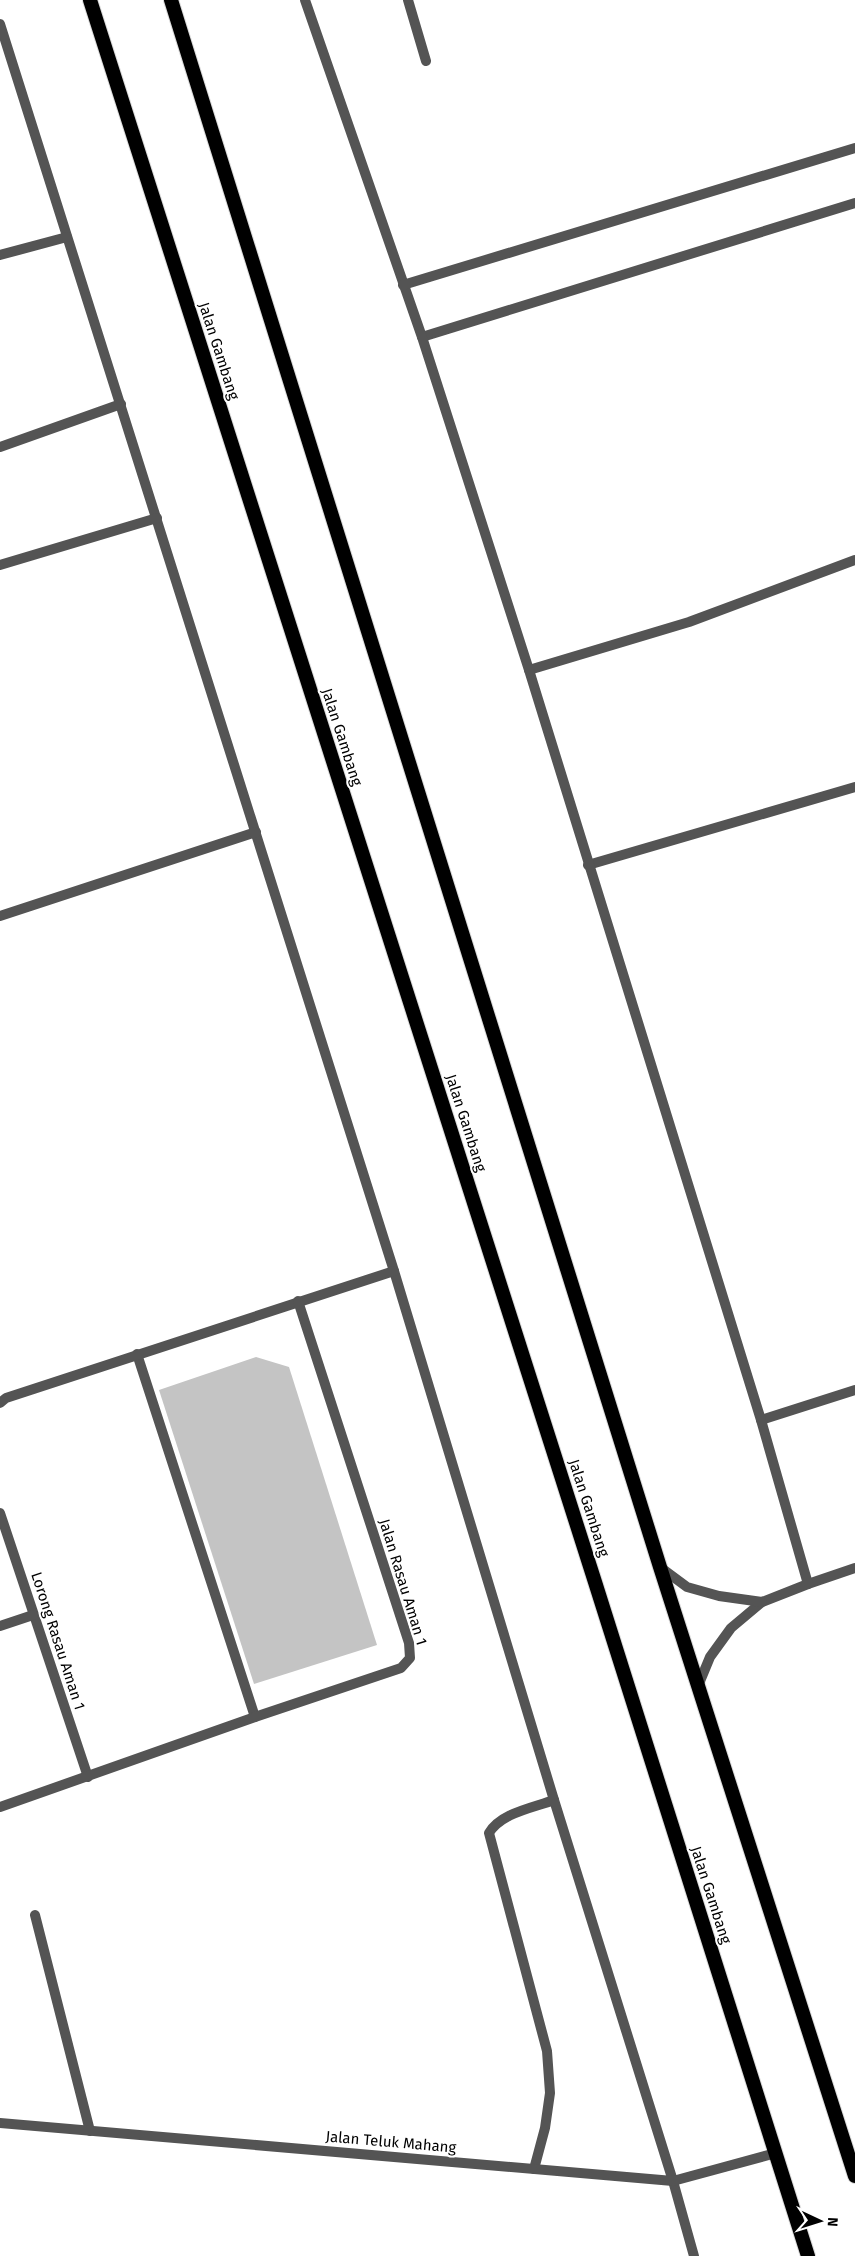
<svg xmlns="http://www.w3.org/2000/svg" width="855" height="2256" viewBox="0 0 855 2256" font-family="'Fira Sans',sans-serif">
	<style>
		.building { fill: #c4c4c4 }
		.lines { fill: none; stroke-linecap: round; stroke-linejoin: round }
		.trunk-casing { stroke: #dbdbdb; stroke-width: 16 }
		.service { stroke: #545454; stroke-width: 10 }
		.minor { stroke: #545454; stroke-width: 10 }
		.tertiary { stroke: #545454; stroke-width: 10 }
		.trunk { stroke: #000; stroke-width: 14 }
		.labels { text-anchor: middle; stroke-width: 4; stroke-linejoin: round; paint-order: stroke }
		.street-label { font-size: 15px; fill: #000; stroke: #fff }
	</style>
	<rect width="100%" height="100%" fill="#fff"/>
	<polygon class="building" points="256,1357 289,1367 377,1645 254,1684 159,1390"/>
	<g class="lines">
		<defs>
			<g id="trunk">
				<polyline points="90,0 595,1582 808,2256"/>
				<polyline points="171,0 660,1567 855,2176"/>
			</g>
		</defs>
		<use href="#trunk" class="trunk-casing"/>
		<g class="service">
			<polyline points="137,1354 255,1717"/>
			<polyline points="35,1915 90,2131"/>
			<path d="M534,2169L545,2128L550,2093L547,2051L489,1833C501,1813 532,1808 554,1800"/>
		</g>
		<g class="minor">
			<polyline points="408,0 426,61"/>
			<polyline points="0,24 394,1271 554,1800 673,2181 694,2256"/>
			<polyline points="0,255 67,237"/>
			<polyline points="422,337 855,203"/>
			<polyline points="0,447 121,404"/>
			<polyline points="0,565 157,518"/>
			<polyline points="529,670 689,622 855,560"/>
			<polyline points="588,865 855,787"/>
			<polyline points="0,916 256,832"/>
			<polyline points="0,1403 6,1398 394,1271"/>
			<polyline points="761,1420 855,1390"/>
			<polyline points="0,1513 88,1777"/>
			<polyline points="808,1584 855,1568"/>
			<polyline points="0,1626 33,1615"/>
			<polyline points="0,1807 255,1717 401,1668 410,1658 409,1643 298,1301"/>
			<polyline points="0,2123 673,2181 776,2153"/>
		</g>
		<g class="tertiary">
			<polyline points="305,0 422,337 529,670 761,1420 808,1584 762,1602 731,1628 710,1657 698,1686"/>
			<polyline points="403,285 855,148"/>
			<polyline points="660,1567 687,1587 719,1596 762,1602"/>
		</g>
		<use href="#trunk" class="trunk"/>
	</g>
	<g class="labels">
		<g class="street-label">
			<text transform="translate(219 351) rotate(72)" y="5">Jalan Gambang</text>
			<text transform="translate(342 737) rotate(72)" y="5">Jalan Gambang</text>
			<text transform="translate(466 1123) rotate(72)" y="5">Jalan Gambang</text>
			<text transform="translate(589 1508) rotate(72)" y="5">Jalan Gambang</text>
			<text transform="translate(403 1582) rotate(73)" y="5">Jalan Rasau Aman 1</text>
			<text transform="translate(58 1641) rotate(72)" y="5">Lorong Rasau Aman 1</text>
			<text transform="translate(711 1895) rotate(72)" y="5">Jalan Gambang</text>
			<text transform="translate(391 2142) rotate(5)" y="5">Jalan Teluk Mahang</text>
		</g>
	</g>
	<g transform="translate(820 2221) rotate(94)" stroke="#ffffff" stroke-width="4" paint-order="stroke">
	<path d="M0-4L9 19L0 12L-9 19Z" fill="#000000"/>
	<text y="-8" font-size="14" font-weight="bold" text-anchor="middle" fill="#000000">N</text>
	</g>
</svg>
